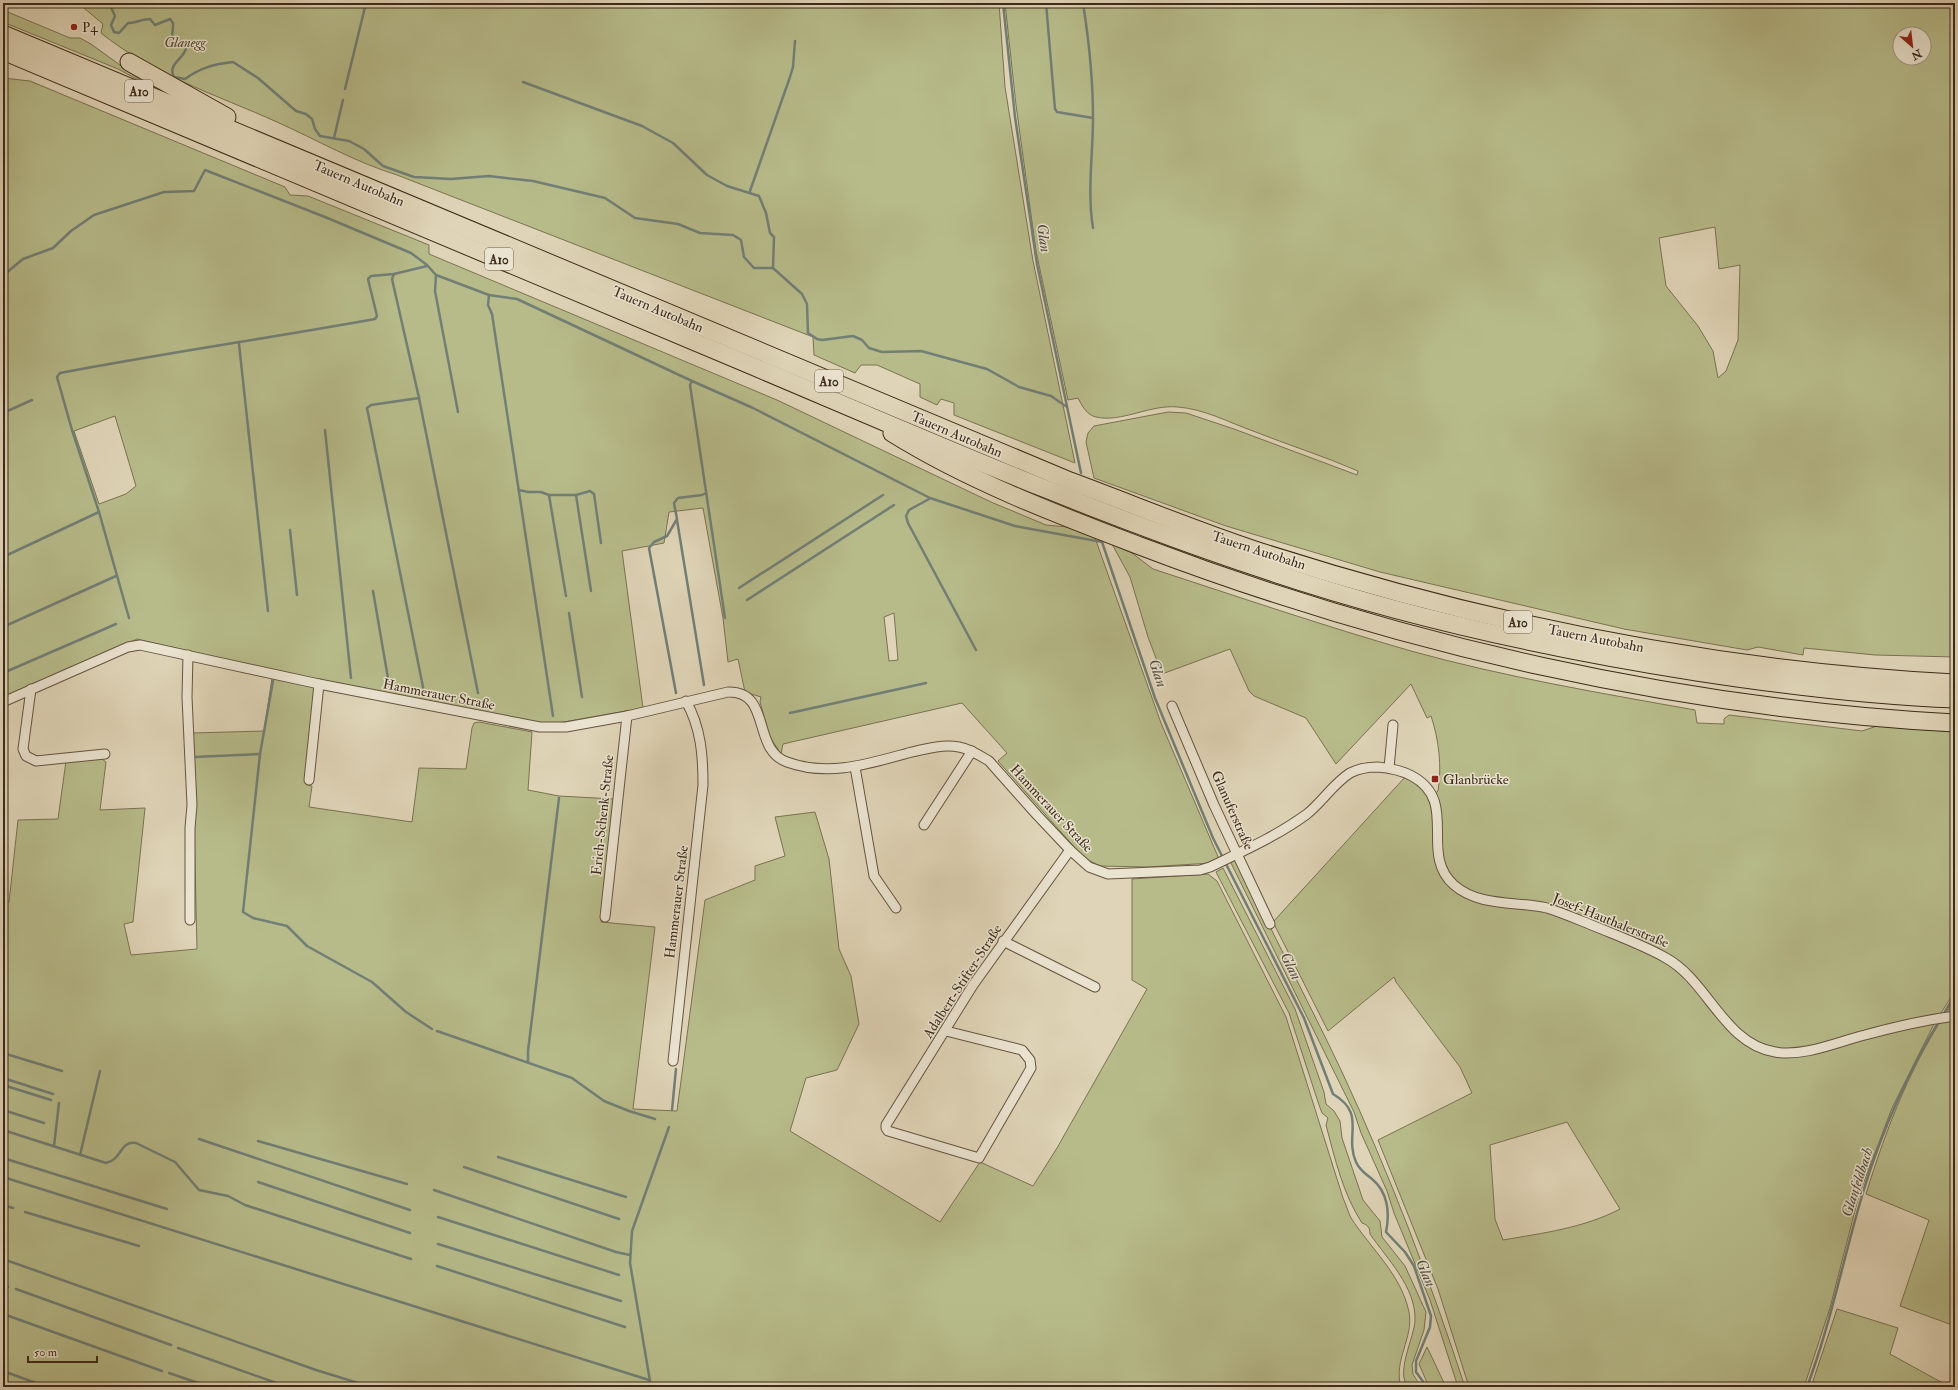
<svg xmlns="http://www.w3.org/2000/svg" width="1958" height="1390" viewBox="0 0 1958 1390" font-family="'IM FELL Double Pica',serif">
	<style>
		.green { fill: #b7bb8a; stroke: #7a7251; fill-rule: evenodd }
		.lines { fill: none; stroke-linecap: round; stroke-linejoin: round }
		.stream { stroke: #717f76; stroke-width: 2.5 }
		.minor-casing { stroke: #655440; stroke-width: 11 }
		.motorway-casing { stroke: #3c2a18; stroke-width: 19 }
		.minor { stroke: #eae3d0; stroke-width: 9 }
		.motorway { stroke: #dfd4b7; stroke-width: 17 }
		.poi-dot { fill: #8f2418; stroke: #eae3d0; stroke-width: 1.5 }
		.labels { text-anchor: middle; stroke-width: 3; stroke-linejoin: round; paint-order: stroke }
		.shield { fill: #eae3d0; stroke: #70624f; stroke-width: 1 }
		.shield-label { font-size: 13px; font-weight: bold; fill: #3c2a18 }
		.poi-label { font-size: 14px; fill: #3c2a18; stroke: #eae3d0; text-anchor: start }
		.park-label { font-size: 14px; font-style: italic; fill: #55472f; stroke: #eae3d0 }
		.street-label { font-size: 14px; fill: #3c2a18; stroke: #eae3d0 }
		.water-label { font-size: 15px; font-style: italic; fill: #524d3f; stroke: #eae3d0 }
	</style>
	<rect width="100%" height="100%" fill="#dfd4b7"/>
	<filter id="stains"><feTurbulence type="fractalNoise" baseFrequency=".005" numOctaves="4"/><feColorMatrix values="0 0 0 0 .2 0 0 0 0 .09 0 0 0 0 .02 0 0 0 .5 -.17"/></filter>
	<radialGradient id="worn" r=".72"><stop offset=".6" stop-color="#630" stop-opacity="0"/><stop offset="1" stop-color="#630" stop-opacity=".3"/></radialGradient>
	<g class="green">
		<path d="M78,3H999L1005,87L1033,261L1075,463L954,415V403L941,399L937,405L920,397V384L877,365H861L855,373L814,355L813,337L397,175C355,162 317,140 277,122C217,95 153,75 101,33L103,24Z"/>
		<path d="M1005,3H1955V657L1875,655L1804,648L1803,655L1758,647L1747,650L1624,629L1380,572L1226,526L1094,478L1086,442L1088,433L1094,426L1168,412L1186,413L1234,429L1357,475L1358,471C1324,456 1288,445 1253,431C1228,422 1204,409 1178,407C1151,404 1121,423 1096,417C1087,415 1082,406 1078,398L1068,400L1036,251L1016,105ZM1900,34H1924V58H1900ZM1715,227L1719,269L1740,265L1738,340L1726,371L1718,378L1713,351L1698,326L1666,286L1659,238Z"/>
		<polygon points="3,10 70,38 80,38 91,44 146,84 118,69 3,22"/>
		<path d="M3,78L30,81L285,187L290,195L308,196L429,245V254L777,400L991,502L1046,525L1068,527L1095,538L1161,723L1219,859L1211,863L1147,867L1100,866L1084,858L998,761L1007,753L962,703L783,744L781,754L770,737L760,702L761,697L745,692L738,659L728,662L723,618L703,508L669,512L664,543L622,551L643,708L558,723H539L271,670L137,639L3,700ZM115,416L136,486L126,494L99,504L74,431ZM894,613L898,660L889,661L884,617Z"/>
		<path d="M1112,544L1132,553L1153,569C1239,597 1324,626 1411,651C1505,677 1600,693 1695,710L1697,723L1724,724V719L1729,715L1862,731L1877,726L1955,732V991L1934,1024L1892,1108L1859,1195L1830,1308L1804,1387H1469L1438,1289L1378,1140L1472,1093L1460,1067L1396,982L1394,977L1328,1031L1273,922L1406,776L1416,782L1430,797L1438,791C1442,766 1439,740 1431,716L1427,718L1411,684L1336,764L1306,718L1254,696L1249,691L1230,649L1162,674L1148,637L1130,577ZM1567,1122L1620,1209C1584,1228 1543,1233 1503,1240L1495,1219L1490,1145Z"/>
		<path d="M272,678L315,687L307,785L312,786L309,807L412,822L419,768L466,769L472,728L474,723L479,722L532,732L528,790L559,796L614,799L601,922L655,927L633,1109L677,1111L705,900L755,880V866L785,856L775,817L815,812L829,859L839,949L851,976L859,1024L837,1070L806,1078L790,1131L940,1222L980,1162L1033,1186L1057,1148L1147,989L1132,980V879L1208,874L1217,881L1286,1017L1343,1198C1346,1204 1348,1212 1351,1218C1371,1249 1401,1274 1409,1312C1414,1338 1393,1360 1401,1387H3V907L4,902H9L18,820L58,819L66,761L102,759L106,762L100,810L145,808L133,922L124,924L131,955L197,949L192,733L264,731Z"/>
		<path d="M1237,858C1270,930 1308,1000 1342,1072C1390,1175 1430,1280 1465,1387H1458L1430,1300L1394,1213L1387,1191L1361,1133L1354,1112L1230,861Z"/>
		<path d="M1223,868L1295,1009L1324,1092L1326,1104L1334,1111L1340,1121L1342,1138L1363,1200L1380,1221L1382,1237L1405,1266L1426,1312L1424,1330L1412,1365L1413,1374L1421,1387H1409C1394,1375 1415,1336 1415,1320C1416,1287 1387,1259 1370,1234C1370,1228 1368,1225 1362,1223C1343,1194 1335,1159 1326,1125L1328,1118L1322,1113L1319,1105L1289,1013L1216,872Z"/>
		<path d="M1953,1003H1955V1326L1900,1306L1929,1220L1866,1194C1886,1129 1913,1058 1953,1003Z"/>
		<polygon points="1837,1309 1898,1328 1890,1354 1950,1387 1811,1387"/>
		<polygon points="1427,1347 1446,1387 1429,1387 1419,1364"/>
	</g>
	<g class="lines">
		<g class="stream">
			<path d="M109,3L115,16L111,25L114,32L119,33L128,23C136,23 142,19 150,19L155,25L170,19L173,23C174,35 166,43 184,45L186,48C184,59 167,64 174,77L185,79C200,68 214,64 233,62L258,78L296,111L306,114L312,119L315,129L320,136L349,141L364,149L383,166L414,177L451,179L489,176L533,181L605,198L635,218L678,224L700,233L733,235L741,240L744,257L754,268H773"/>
			<polyline points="1003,3 1015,117 1037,264 1081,473"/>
			<polyline points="1046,3 1055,109 1057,112 1093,118"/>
			<path d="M1083,3C1089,41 1093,80 1093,118C1093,154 1087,192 1093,228"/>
			<polyline points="523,82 642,126 673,143 707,175 727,186 759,196 766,213 770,233 774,237 773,268 802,294 807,304 808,333 817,339 822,340 853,336 862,340 869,348 882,352 921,351 987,369 1019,387 1051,396 1067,407"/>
			<polyline points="345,89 366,3"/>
			<polyline points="334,138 343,100"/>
			<polyline points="750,191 790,77 793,67 795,41"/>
			<polyline points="394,274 392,279 419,398 478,693"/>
			<polyline points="436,275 435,291 458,412"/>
			<polyline points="3,278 5,274 23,259 53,248 71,231 94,215 164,192 194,191 205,170 325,217 411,253 427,265 436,275 489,295 517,299 692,381 753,408 930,498 1015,526 1102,542 1155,698 1213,838 1223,858"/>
			<polyline points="489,295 488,305 492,314 553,716"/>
			<polyline points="239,344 268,611"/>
			<polyline points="692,381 690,385 725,618"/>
			<polyline points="419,398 371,405 367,408 424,692"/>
			<polyline points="3,413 32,400"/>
			<polyline points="325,430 351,678"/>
			<polyline points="519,490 528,492 541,492 549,495 576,495 590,491 594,494 601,543"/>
			<polyline points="549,495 566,596"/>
			<polyline points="576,495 591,591"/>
			<polyline points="929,499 909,510 906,516 908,523 976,650"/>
			<polyline points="677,520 704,685"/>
			<polyline points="290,530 297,595"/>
			<polyline points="3,557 99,512"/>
			<polyline points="739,588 883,495"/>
			<polyline points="373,591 389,684"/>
			<polyline points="747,600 894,505"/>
			<polyline points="569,613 582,697"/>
			<path d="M129,618L99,512L72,430L57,377L60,373C165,353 270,338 375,319L377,316L368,279L371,276L394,274L427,266"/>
			<polyline points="3,627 116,576"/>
			<polyline points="3,673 116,624"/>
			<polyline points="273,681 260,754 243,912 253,918 287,926 307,946 372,982 406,1012 432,1029"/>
			<polyline points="676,693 649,548 654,542 667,536 677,519 674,503 678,498 702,495 706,493"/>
			<polyline points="790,713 926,683"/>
			<polyline points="194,757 260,754"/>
			<path d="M1225,862L1304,1018L1333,1094C1367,1114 1344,1135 1356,1162C1360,1171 1365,1173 1372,1179C1388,1192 1390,1213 1386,1232L1405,1252L1414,1266L1431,1316L1430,1327L1416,1361V1372L1427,1387"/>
			<polyline points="1943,1015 1955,995"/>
			<polyline points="437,1031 572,1078 604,1101 629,1111 655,1119"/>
			<polyline points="3,1053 62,1071"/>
			<polyline points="528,1062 528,1051 559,798"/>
			<polyline points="3,1078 53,1094"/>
			<polyline points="3,1085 51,1100"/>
			<polyline points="3,1110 44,1123"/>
			<polyline points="672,1110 676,1069"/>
			<path d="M3,1130L106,1163C123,1159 119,1141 136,1143L175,1162L199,1190L228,1196L245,1205L411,1259"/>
			<polyline points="199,1139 410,1210"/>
			<polyline points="258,1141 407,1184"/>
			<polyline points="54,1146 59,1103"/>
			<polyline points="80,1155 100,1071"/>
			<polyline points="498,1157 626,1197"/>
			<polyline points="3,1158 167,1209"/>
			<polyline points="464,1167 619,1219"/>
			<polyline points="3,1177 649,1380"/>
			<polyline points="258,1182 410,1233"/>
			<polyline points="434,1190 616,1252 630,1255"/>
			<polyline points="3,1205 13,1208"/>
			<polyline points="25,1212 139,1246"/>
			<polyline points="438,1217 619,1275"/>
			<polyline points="438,1244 621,1301"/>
			<polyline points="3,1259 316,1370 371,1387"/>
			<polyline points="437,1266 625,1327"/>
			<polyline points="3,1285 8,1287"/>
			<polyline points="16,1289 171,1345"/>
			<polyline points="6,1315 162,1371"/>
			<polyline points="178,1348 282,1385"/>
			<polyline points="3,1371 47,1387"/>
			<polyline points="169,1373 210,1387"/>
			<polyline points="651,1387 630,1263 632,1231 669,1127"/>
			<path d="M1807,1387C1831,1323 1844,1255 1864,1189C1882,1131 1908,1073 1939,1021"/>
		</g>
		<defs>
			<g id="minor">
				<polyline points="188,655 187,697 192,805 190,828 190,920"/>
				<polyline points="31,689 23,749 26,756 36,761 105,754"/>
				<path d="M3,702L128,647L140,645L319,684L540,727H566L627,716L728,692C772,691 751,749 787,762C828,777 868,764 908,753C925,749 942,744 959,747C970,749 979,755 989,761L1037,815L1070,850L1089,867L1108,874L1200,870L1210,867C1243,851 1277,836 1307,814C1322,802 1334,783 1350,773C1358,769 1368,767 1377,767C1390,768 1401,770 1412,776C1460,802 1418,853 1454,885C1479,907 1517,901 1547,908C1563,913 1579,920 1594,926C1618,936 1643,945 1666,958C1708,981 1724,1044 1775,1052C1804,1057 1837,1042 1865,1035C1894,1027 1925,1020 1955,1016"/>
				<polyline points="1172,706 1214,805 1270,924"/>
				<polyline points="855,767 874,876 896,908"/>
				<polyline points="1389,768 1393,725"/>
				<polyline points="309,780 319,684"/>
				<polyline points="924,825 972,751"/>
				<polyline points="605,917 627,716"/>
				<polyline points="1003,941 1095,987"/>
				<polyline points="946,1031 1022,1050 1030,1060 1031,1068 979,1158 888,1131 886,1128 886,1125 973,985 1070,850"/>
				<path d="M673,1061L703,785C703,755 701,728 686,701"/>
			</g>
			<g id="motorway">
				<path d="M3,34L1070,481C1132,504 1192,529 1255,550C1481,623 1717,671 1955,683"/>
				<path d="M3,51C246,153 489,255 731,357C907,431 1081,509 1262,569C1403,617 1550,649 1697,672C1782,685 1869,696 1955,699"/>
				<polyline points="129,62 227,117"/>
				<path d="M892,433C969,481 1056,514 1140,546C1400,645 1677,708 1955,723"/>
			</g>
		</defs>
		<use href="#minor" class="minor-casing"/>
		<use href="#motorway" class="motorway-casing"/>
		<use href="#minor" class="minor"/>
		<use href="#motorway" class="motorway"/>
	</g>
	<g class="poi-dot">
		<circle cx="74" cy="27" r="4"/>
		<rect x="1431" y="775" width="8" height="8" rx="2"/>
	</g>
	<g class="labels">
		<g class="shield">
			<rect x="125" y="80" width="28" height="22" rx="3"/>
			<rect x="485" y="248" width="28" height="22" rx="3"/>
			<rect x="815" y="370" width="28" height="22" rx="3"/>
			<rect x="1504" y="611" width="28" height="22" rx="3"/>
		</g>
		<g class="shield-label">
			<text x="139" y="96">A10</text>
			<text x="499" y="264">A10</text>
			<text x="829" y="386">A10</text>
			<text x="1518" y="627">A10</text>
		</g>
		<g class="poi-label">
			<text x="82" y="32">P4</text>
			<text x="1443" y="784">Glanbrücke</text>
		</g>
		<g class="park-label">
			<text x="185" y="47">Glanegg</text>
		</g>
		<g class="street-label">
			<text transform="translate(359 183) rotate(23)" y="5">Tauern Autobahn</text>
			<text transform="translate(658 309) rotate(23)" y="5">Tauern Autobahn</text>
			<text transform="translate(957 434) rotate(23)" y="5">Tauern Autobahn</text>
			<text transform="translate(1259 550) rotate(18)" y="5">Tauern Autobahn</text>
			<text transform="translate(1596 638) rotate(11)" y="5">Tauern Autobahn</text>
			<text transform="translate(439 694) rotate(11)" y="5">Hammerauer Straße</text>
			<text transform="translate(1052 808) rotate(47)" y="5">Hammerauer Straße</text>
			<text transform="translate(1233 810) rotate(66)" y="5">Glanuferstraße</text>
			<text transform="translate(602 815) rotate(-84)" y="5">Erich-Schenk-Straße</text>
			<text transform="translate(676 902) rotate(-83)" y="5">Hammerauer Straße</text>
			<text transform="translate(1611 920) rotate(22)" y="5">Josef-Hauthalerstraße</text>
			<text transform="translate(962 981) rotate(-57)" y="5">Adalbert-Stifter-Straße</text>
		</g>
		<g class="water-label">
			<text transform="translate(1044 238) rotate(82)" y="5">Glan</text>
			<text transform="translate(1158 673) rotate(71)" y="5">Glan</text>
			<text transform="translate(1291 966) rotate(63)" y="5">Glan</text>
			<text transform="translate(1857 1182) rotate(-72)" y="5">Glanfeldbach</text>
			<text transform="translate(1426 1273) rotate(67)" y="5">Glan</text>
		</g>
	</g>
	<rect width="1958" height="1390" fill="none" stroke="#dfd4b7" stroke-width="16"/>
	<rect x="4" y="4" width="1950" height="1382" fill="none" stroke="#3c2a18" stroke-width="2"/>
	<rect x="8" y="8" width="1942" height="1374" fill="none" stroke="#3c2a18"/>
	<g transform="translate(1912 46) rotate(152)"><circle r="19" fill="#eae3d0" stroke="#a49986"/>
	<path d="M0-3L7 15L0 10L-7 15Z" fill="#8f2418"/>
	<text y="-6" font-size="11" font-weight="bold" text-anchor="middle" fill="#3c2a18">N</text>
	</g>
	<path d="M28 1356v6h69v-6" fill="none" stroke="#3c2a18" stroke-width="2"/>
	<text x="34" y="1356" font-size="12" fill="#3c2a18" stroke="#eae3d0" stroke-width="3" paint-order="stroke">50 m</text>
	<rect width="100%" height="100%" filter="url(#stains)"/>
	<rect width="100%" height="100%" fill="url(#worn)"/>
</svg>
